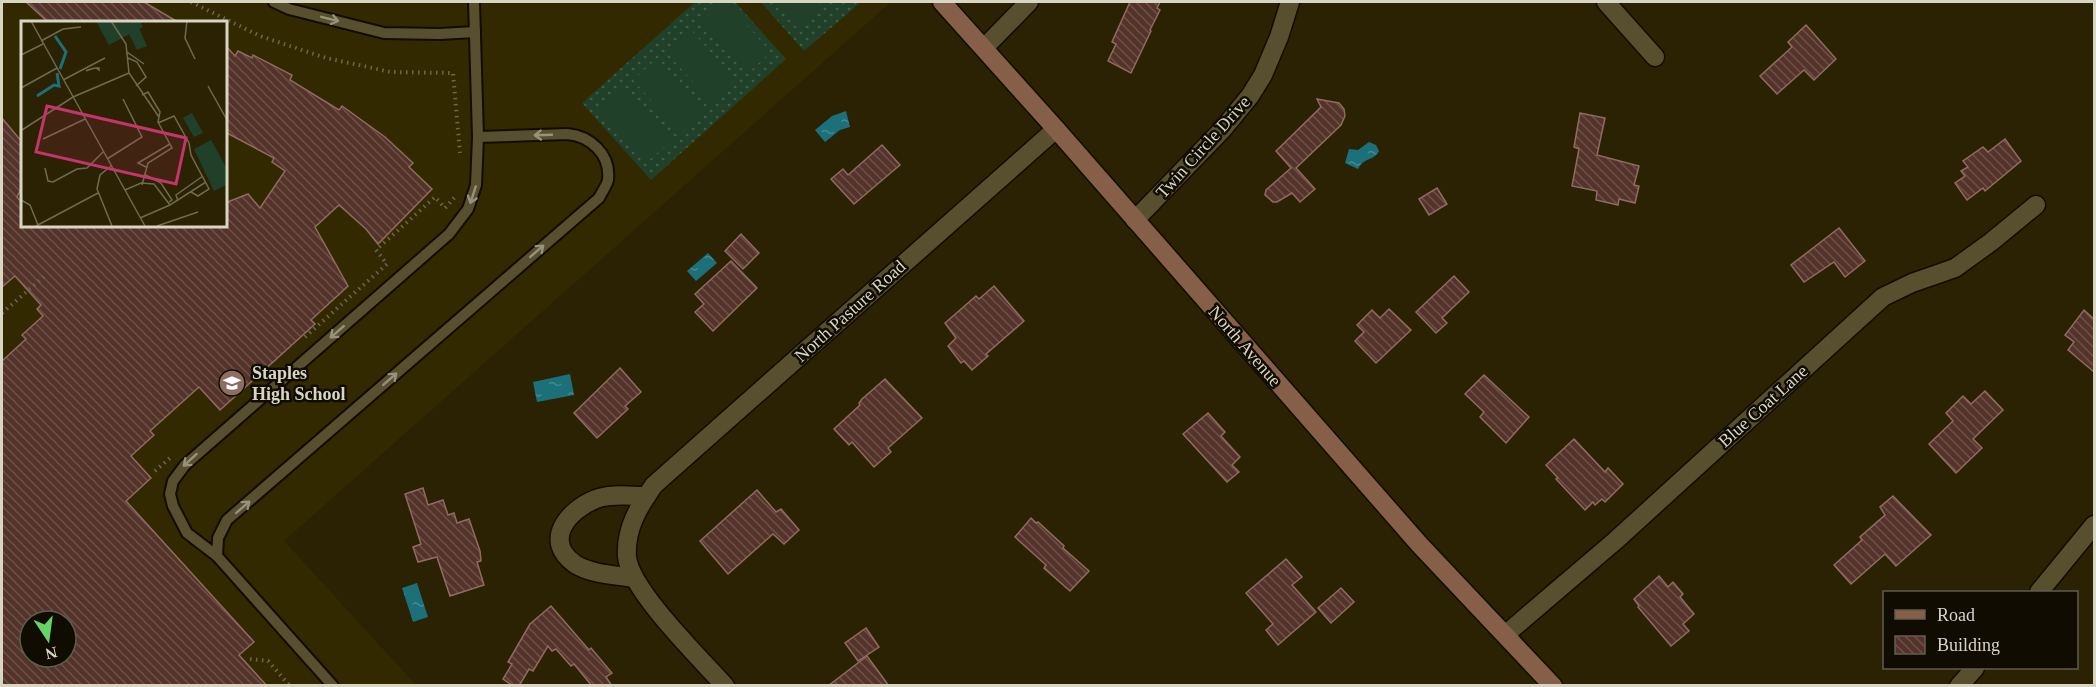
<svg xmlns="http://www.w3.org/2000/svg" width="2096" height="687" viewBox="0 0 2096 687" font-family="'Times New Roman',serif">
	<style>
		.built { fill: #332900; fill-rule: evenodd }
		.grass { fill: url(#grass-dots) }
		.pitch { fill: #204029 }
		.water { fill: url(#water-ripples) }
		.building { fill: url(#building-back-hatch); stroke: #8f6b60; stroke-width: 1.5; fill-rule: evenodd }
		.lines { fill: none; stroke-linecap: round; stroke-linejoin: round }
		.lane-casing { stroke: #120c00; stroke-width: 14 }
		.street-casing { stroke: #120c00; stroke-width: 21 }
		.secondary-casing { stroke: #120c00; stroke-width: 21 }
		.path { stroke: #6d664b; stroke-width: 4; stroke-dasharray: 1.5 4.5; stroke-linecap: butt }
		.lane { stroke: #584f2f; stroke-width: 10 }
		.street { stroke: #584f2f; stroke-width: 18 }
		.secondary { stroke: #865f49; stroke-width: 18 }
		.oneway { stroke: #989279 }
		.labels { text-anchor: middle; stroke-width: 5; stroke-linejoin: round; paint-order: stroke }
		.street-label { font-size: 18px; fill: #d9d5c3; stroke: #100c02 }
		.poi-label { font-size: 18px; font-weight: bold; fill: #d9d5c3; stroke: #100c02; text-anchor: start }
		.inset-river { fill: none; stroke: #1b707a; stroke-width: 3 }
		.inset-road { fill: none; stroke: #706a4f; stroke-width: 1.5 }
		.view { fill: #c5346b; fill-opacity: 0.15; stroke: #c5346b; stroke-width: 3 }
		.inset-edge { fill: none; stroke: #d9d5c3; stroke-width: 3 }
	</style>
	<defs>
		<pattern id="grass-dots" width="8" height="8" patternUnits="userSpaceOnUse" patternTransform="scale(1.5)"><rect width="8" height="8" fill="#204029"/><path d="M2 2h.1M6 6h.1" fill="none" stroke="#405b46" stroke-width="1.8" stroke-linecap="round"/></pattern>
		<pattern id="water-ripples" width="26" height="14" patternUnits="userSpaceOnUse" patternTransform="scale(1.5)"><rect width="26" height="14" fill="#1b707a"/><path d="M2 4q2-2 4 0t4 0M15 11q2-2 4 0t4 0" fill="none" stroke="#468a91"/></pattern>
		<pattern id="building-back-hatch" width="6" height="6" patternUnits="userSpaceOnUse" patternTransform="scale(1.5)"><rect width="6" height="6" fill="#54342a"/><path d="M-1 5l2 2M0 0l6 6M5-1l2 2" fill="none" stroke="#6c5047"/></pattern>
	</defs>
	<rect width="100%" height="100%" fill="#2a2202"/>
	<path class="built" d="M2,2H891L284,541L417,686L2,685ZM22,22H225V225H22ZM30,621H66V657H30Z"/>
	<g class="grass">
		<polygon points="695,2 735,2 786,59 651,180 582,103"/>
		<polygon points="761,2 861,2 804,51"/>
	</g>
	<g class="pitch">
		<polygon points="720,2 725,2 771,52 747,74 699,21"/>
		<polygon points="774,2 818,2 822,6 797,28"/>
		<polygon points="690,29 737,81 713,104 665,51"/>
		<polygon points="657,58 705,111 681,133 633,80"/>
		<polygon points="624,88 672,140 647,162 600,110"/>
	</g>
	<g class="water">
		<polygon points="846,111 850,127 840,130 825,142 815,130 832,116"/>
		<path d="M1369,142L1376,145L1379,151C1374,161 1364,157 1358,169L1345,163L1349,149L1358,150Z"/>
		<polygon points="708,253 717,263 696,281 687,271"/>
		<polygon points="570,374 574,395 537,402 533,382"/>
		<polygon points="417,583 428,617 413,622 402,588"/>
	</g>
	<g class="building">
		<polygon points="26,2 144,2 178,22 48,22"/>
		<polygon points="1130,2 1160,2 1157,8 1160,10 1150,30 1151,31 1131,73 1108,61 1116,44 1112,42"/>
		<polygon points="1806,25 1836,59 1814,80 1804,70 1777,94 1760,76 1792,47 1788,42"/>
		<path d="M225,45L235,56L238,51L252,58L253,55L292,75L290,80L339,110L342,106L385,137L413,163L409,167L432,189L378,244L366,229L339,205L315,227L348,286L311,320L315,324L220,410L199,387L150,431L154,435L131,456L151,478L126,501L254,642L239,655L267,686H2V361L26,339L22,335L43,316L37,309L41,305L15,276L2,287V118L22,142V187L17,197L22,203V225H225V203L248,194L260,208L285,171L272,162L274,158L225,132ZM30,621H66V657H30Z"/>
		<polygon points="1317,99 1339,103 1344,109 1345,116 1341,125 1296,168 1315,189 1300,202 1292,193 1277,202 1273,202 1265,195 1266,190 1291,168 1276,151 1321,107"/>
		<polygon points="1580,113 1605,118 1597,155 1639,166 1634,185 1639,186 1635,203 1619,199 1618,205 1596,200 1597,191 1572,186 1579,149 1574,147"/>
		<polygon points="2005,139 2021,161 1985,191 1983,188 1967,200 1955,183 1965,176 1961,171 1968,167 1963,161 1983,147 1988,152"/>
		<polygon points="882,145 900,165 854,204 831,179 843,169 848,175"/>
		<polygon points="1437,188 1447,204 1429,215 1419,199"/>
		<polygon points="1839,228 1865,261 1845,277 1834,262 1804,282 1791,265"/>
		<polygon points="741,234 759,253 743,269 725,251"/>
		<polygon points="731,261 757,288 713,331 695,312 704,304 695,294"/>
		<polygon points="1454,276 1469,292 1442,318 1447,323 1436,333 1416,312"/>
		<polygon points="994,286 1024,321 986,354 988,356 972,370 964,361 961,363 948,346 956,338 945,323 976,296 979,299"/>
		<polygon points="1389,309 1411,330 1376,363 1355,341 1364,332 1357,325 1372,310 1380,318"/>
		<polygon points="2084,310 2094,319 2094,372 2068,350 2074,342 2065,335"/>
		<polygon points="620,368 641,392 625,406 628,409 597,438 574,413"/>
		<polygon points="1484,375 1529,417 1506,443 1480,417 1484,412 1465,394"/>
		<polygon points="885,379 922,418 888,448 891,452 874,467 852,442 849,445 834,429 860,405 859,403 862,399"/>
		<polygon points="1985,391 2003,410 1973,439 1982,448 1956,473 1929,444 1953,421 1946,413 1963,396 1971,404"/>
		<polygon points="1208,413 1225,432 1221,436 1240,457 1232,465 1239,472 1227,482 1183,434"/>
		<polygon points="1574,439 1605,472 1608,468 1623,484 1605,502 1602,499 1595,505 1593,502 1585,510 1556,479 1558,478 1546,465"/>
		<polygon points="423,488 428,505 443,500 448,515 454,513 457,523 469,519 480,551 481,561 477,562 484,585 450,596 437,557 418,562 413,547 421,544 405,494"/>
		<polygon points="757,490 776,512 781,509 799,530 784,544 773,534 728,574 700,541"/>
		<polygon points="1893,496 1931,535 1896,566 1885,554 1851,584 1834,565 1862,540 1860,537 1885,515 1880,507"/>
		<polygon points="1031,518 1036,523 1038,522 1064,546 1063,548 1089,571 1070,591 1044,568 1046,565 1015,537"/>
		<polygon points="1286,559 1302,577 1292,585 1316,612 1278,645 1266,630 1273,624 1246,593"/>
		<polygon points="1659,576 1668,587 1673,582 1683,594 1680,597 1694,614 1683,624 1689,631 1671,646 1638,607 1639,606 1634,599"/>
		<polygon points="1341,588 1354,602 1331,623 1318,608"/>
		<polygon points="551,606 589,650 591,648 612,673 606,677 612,686 592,686 574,664 571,666 556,649 552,651 548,646 533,671 529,669 519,686 513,686 503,679 512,664 508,662 530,624"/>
		<polygon points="866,628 879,647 858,661 845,643"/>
		<polygon points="867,656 889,686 828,686"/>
	</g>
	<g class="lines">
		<defs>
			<g id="lane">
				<polyline points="274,2 289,9 384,33 440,34 475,32"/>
				<path d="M217,556L218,538L227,520L599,198C602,192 607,185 608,180C611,154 590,136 567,134L478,137"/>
				<polyline points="333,686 217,556 187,533 173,506 170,494 173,481 185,465 449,234 468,209 476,185 478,137 474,2"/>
			</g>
			<g id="street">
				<polyline points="1606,2 1655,57"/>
				<polyline points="984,48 1029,2"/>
				<polyline points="1135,220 1222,130 1250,96 1263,75 1279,37 1290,2"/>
				<path d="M633,578C615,575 590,574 575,564C542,541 568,510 596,499C610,493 631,496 647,496"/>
				<polyline points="2039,592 2094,525"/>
				<polyline points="1506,634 1615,541 1883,297 1912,283 1955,268 1991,242 2036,205"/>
				<path d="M725,686C700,658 631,591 627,557C625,529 639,506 654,485L1056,129"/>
				<polyline points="1959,686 1975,668"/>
			</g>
			<polyline id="secondary" points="942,2 1056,129 1419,544 1553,686"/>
		</defs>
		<use href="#lane" class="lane-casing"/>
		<use href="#street" class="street-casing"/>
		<use href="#secondary" class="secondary-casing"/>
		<g class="path">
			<polyline points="191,2 260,36 326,58 391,72 453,73 460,153"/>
			<polyline points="2,313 47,274"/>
			<polyline points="305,337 387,264 376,250 435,197 445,208 455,197"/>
			<polyline points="155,471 170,458"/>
			<polyline points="250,659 268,661 290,686"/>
		</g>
		<use href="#lane" class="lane"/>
		<use href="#street" class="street"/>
		<use href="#secondary" class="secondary"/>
	</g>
	<defs><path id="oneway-shaft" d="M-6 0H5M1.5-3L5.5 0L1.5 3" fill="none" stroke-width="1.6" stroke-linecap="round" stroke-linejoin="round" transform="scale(1.5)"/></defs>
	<g class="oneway">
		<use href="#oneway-shaft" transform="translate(330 19) rotate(14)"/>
		<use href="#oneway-shaft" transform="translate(543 135) rotate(178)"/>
		<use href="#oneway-shaft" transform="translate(473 195) rotate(108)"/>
		<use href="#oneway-shaft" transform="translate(537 251) rotate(-41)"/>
		<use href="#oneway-shaft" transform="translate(337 332) rotate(139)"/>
		<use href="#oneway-shaft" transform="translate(390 379) rotate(-41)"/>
		<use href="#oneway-shaft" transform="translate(190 460) rotate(138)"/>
		<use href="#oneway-shaft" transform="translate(243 507) rotate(-41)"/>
	</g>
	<defs>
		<symbol id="school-disc" viewBox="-11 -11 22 22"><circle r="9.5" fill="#8d6e63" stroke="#100c02"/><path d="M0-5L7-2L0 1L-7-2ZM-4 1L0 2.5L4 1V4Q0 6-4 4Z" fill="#fff"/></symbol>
	</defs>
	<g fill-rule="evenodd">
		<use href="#school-disc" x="217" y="368" width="30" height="30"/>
	</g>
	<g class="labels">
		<g class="street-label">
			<text transform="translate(1203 147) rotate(-48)" y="6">Twin Circle Drive</text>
			<text transform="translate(850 311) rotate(-42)" y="6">North Pasture Road</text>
			<text transform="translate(1245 346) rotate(49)" y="6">North Avenue</text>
			<text transform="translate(1763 406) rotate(-42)" y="6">Blue Coat Lane</text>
		</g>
		<g class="poi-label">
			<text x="252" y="379">Staples<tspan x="252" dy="21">High School</tspan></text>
		</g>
	</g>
	<g transform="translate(21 21)">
		<rect width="206" height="206" fill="#2a2202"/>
		<path d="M75,0H119L122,6L88,24Z" fill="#204029"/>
		<path d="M118,7L126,25L116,29L107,11ZM171,92L182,112L173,116L162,97ZM190,119L205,146V164L193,170L173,128Z" fill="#204029"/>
		<path class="inset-river" d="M34,15L45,31L39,48M16,75L33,64L38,65L36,52"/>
		<path class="inset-road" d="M10,0L124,205M90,0L105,23L108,52L138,96M166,0L164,17L174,38M20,20L42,8L60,6M106,31L123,43M0,34L22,23M107,37L116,41L125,56L115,65M65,50L67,49L74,47H78V49L75,47M42,59L84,37M187,65L206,99M0,67L36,47M121,74L127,71L139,91L137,101L151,127L127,142L121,164M137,102L153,95L168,122L170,134L188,168L177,175L170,171M1,109L52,76L108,52M22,118L64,98M86,138L121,116L102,78M90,145L79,154L76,168L91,205M125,146L117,142L149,123M24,147L27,160L32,161L56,148L66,147L82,131M123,153L140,162L151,179L148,181M104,169L120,162L133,163L149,184L185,161M0,179L9,184L17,204M157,180L155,174L182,155M119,197L149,184M15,205L77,172M136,205L177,191"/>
		<path class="view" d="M26,85L165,117L155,163L15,131Z"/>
		<rect width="206" height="206" class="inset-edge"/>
	</g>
	<rect width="2096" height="687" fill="none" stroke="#d9d5c3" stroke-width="6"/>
	<rect x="1883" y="591" width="195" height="78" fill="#100c02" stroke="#605c4f" stroke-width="1.5"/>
	<rect x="1895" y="610" width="30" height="9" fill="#865f49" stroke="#605c4f" stroke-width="1.5"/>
	<text x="1937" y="621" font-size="18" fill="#d9d5c3">Road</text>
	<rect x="1895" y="636" width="30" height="18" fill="url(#building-back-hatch)" stroke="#605c4f" stroke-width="1.5"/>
	<text x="1937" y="651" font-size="18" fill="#d9d5c3">Building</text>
	<g transform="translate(48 639) rotate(167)"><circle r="28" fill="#100c02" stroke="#605c4f" stroke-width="1.5"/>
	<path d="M0-4.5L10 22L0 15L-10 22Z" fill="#66d467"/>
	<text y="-9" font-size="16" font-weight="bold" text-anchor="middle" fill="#d9d5c3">N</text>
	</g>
</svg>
